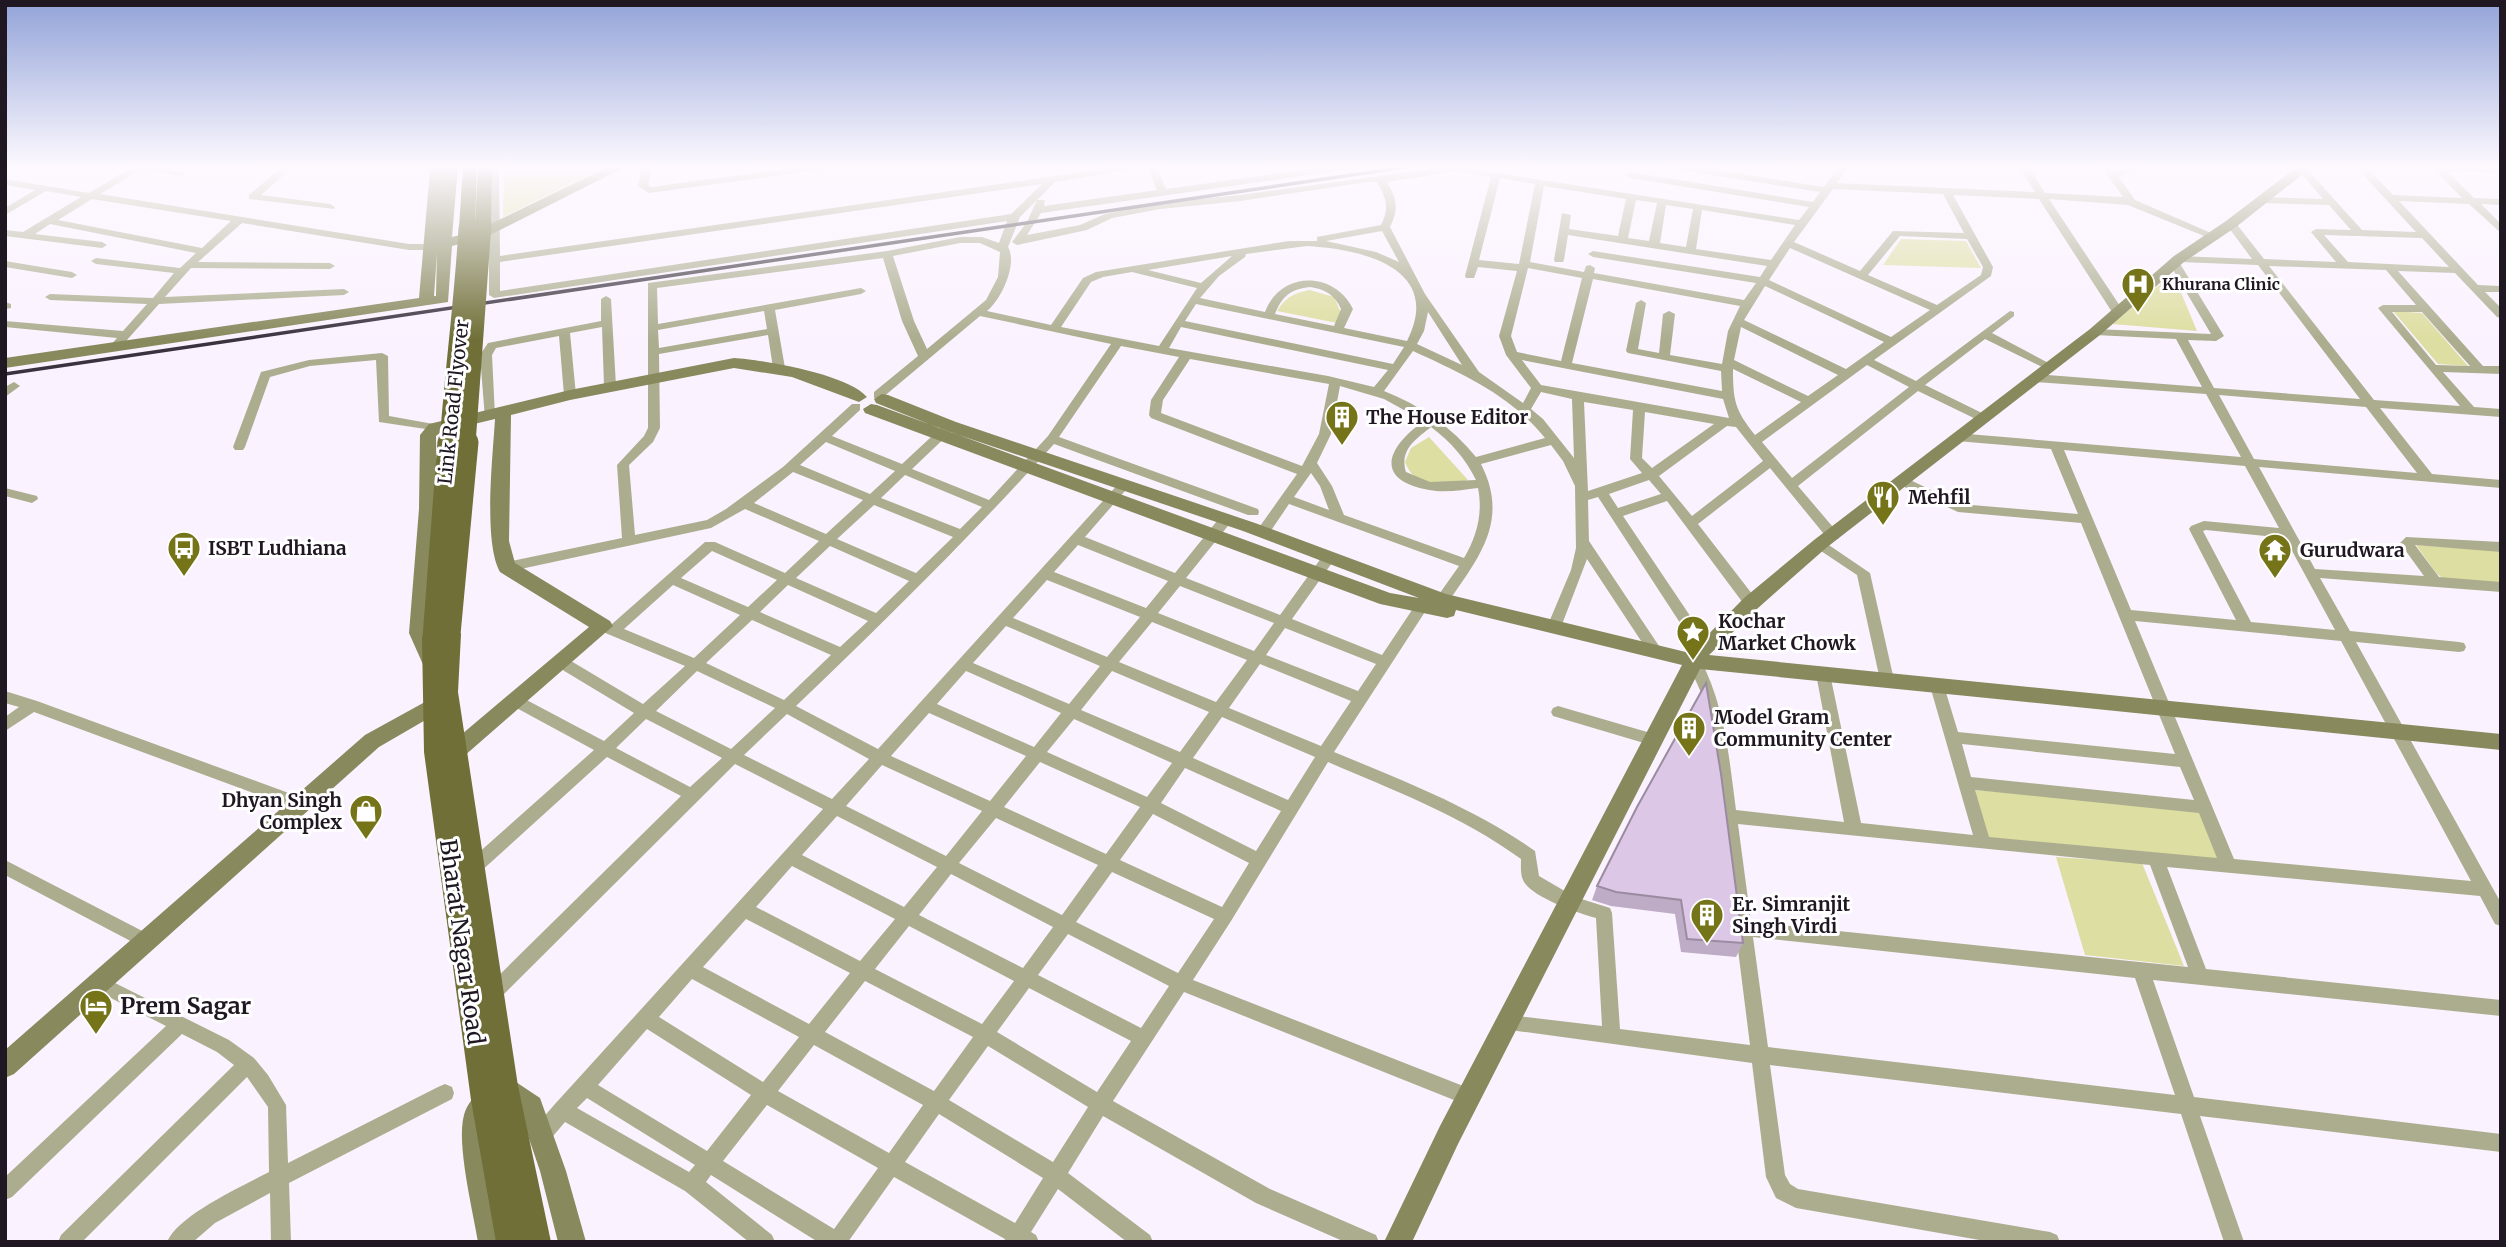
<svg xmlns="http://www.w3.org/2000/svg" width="2506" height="1247" viewBox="0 0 2506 1247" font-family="Merriweather,serif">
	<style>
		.green { fill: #dddea1 }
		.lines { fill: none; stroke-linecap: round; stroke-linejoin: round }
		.street { fill: #acad8f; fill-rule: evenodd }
		.secondary { fill: #88895d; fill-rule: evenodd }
		.primary { fill: #6f6f37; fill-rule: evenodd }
		.rail { stroke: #3a323e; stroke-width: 3.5 }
		.primary-bridge-far1 { stroke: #6f6f37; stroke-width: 17 }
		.primary-bridge { stroke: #6f6f37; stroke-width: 21 }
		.wall { fill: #beabc6 }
		.building { fill: #ddc7e6; stroke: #9b8ba1; stroke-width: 2 }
		.labels { text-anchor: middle; stroke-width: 6; stroke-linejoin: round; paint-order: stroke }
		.far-poi-label { font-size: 16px; font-weight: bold; fill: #1f1722; stroke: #fff; text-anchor: start }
		.street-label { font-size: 19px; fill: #1f1722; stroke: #fff }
		.poi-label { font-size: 19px; font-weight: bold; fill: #1f1722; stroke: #fff; text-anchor: start }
		.near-street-label { font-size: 23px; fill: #1f1722; stroke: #fff }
		.near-poi-label { font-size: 23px; font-weight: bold; fill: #1f1722; stroke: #fff; text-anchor: start }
	</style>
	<rect width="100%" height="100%" fill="#fbf2ff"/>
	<g class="green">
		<polygon points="504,166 608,166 503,217"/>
		<polygon points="1901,239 1966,241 1981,268 1883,265"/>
		<polygon points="2169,277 2175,278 2197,331 2112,324"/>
		<path d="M1310,290L1334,297L1341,313L1337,323L1277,311C1286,297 1294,293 1310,290Z"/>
		<polygon points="2393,311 2422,313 2468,366 2438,364"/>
		<path d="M1429,437L1468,480C1443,487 1415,489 1405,462L1411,448Z"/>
		<polygon points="2416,545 2501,551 2501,584 2444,579 2437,574"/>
		<polygon points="1973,790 2199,807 2222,863 1987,840"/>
		<polygon points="2056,857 2142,863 2184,966 2085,955"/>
	</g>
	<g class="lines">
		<g class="street">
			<path d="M134,166H156L186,173L181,176L142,169L100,194L409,244H431L436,247L431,250H409L242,223L198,262L330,263L335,266L330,269L191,268L165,297L344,289L349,292L344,295L159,304L119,349L115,350L109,347L117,338L5,327V321L123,331L147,304L50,300L45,297L50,294L153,298L174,273L96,264L91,261L96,258L180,268L196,253L50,224L35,234L102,242L107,245L102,248L5,236V230L23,232L81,197L46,191L5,215V208L35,190L5,185V179L89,193ZM92,199L231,221L202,248L58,220Z"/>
			<polygon points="283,166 294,166 261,195 330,204 335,207 334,209 249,199 249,195"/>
			<path d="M489,166H499L500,256L1124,166H1156L1166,189L1331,166H1356L1351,169L1041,213L1027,235L1080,225L1105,214L1160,203L1240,195L1452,166L1799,220L1809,207L1630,178L1625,175L1630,172L1813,202L1820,192L1673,169L1668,166H1691L1824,187L1839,166H1849L1837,183L2035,192L2018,166H2028L2045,193L2123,197L2101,166H2111L2115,171L2127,166H2139L2119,177L2135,200L2218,236L2217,238H2209L2128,205L2049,199L2124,312L2118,315L2112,312L2039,199L1953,195L1993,267L1991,276L1874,360L1916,381L2010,311L2014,312V316L1992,333L2056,367L2054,369H2046L1985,339L1925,385L1986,415L1988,418L1986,421L1982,422L1918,391L1798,486L1838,533L1840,536L1838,539H1828L1770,468L1698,524L1756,599L1758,603L1756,607H1746L1667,501L1623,516L1709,644L1711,648L1709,652H1699L1598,497L1588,500L1589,541L1663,652L1661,656H1651L1587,559L1561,627L1554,632L1549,631L1547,627L1571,570L1576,548L1575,486L1563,461L1551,445L1481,464C1510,521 1479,557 1447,604L1442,605L1435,600L1459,566L1289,504L1268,535H1258L1256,532L1258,529L1297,474L1151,418L1149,415L1151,400L1179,357L1121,346L1059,437L1258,509L1259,512L1258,515H1248L1054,444C972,535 885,621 796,706L878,749L1121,481L1125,480L1131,484L1085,537L1175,573L1221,516H1231L1233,519L1231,522L1186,578L1280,615L1324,554H1334L1336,557L1334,560L1292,619L1382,655L1422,595L1427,593L1434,598L1334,752C1404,781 1472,807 1535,851L1539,876L1575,897L1610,908L1612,913L1620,1029L1750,1045L1710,727L1703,697L1687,661L1689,657H1699C1725,705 1729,757 1736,810L1844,822L1816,674L1818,670H1828L1830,674L1861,823L1973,835L1930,686L1932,682H1942L1944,686L1958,732L2175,754L2081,523L1958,512L1896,483L1894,480L1900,476L1904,477L1960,504L2078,514L2051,449L1956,441L1950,437L1956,433L2241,457L2206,394L2035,382L2029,378L2035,374L2202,387L2176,339L2095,335L2089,332L2095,329L2211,334L2169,263L2179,256L2252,259L2226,224L2227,222H2235L2264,259L2336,262L2311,232L2316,229L2351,230L2329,205L2263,203L2258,200L2263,197L2323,199L2299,171V167H2305L2362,230L2416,232L2355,166H2365L2393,195L2462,198L2435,170V166L2501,167V173L2447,171L2474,198L2501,199V205L2481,204L2501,224V233L2469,204L2399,201L2478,285L2501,286V292H2485L2501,308V318L2497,317L2455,273L2398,271L2483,366H2501V374L2443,372L2474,407L2501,409V417L2380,408L2432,474L2501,480V488L2259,467L2315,569L2424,576L2400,543L2406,537L2501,542V552L2415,545L2439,577L2501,582V592L2320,578L2350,631L2459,642L2464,643L2466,647L2464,651L2459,652L2356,642L2501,903V926L2495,924L2480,896L2167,867L2206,969L2501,1000V1016L2153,980L2194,1097L2501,1134V1152L2200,1116L2244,1242H2224L2181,1114L1770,1065L1785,1175L1790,1184L1798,1189L2050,1232L2057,1235L2060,1242H1991L1796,1208L1776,1198L1766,1177L1752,1063L1503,1029L1500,1023L1503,1017L1509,1015L1602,1026L1596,918C1578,913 1534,898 1524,882C1520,875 1521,867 1521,859C1462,816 1395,791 1328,762L1231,921L1193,980L1476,1091L1478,1097L1476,1103L1469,1106L1184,992L1113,1101L1270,1189L1376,1235L1379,1242H1345L1256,1203L1103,1116L1068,1173L1150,1235L1153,1242H1127L1058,1189L1031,1232L1036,1235L1039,1242H1004L1005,1239L894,1177L848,1242H818L711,1175L706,1182L772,1235L775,1242H749L685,1191L565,1122L548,1142L541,1144L534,1142L532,1135L534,1128L555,1104L823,809L735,764L497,1001L491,1003L485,1001L482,995L485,989L681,796L607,757L479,873L473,875L467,873L465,868L467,863L594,750L511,705L509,701L511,697H521L604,741L634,713L556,666L554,662L556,658H566L643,704L685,666L598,630L596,626L598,622L603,621L612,624L705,542H715L785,573L819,541L745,509L711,528L507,572L500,567L507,562L622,538L617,465L644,436L648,428V283L887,251L960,237H982L999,243L1007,221L494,298L489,295ZM1147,167L1157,190L1044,206L1045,200H1037L1027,222L1012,242L1017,245L1087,230L1112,218L1160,209L1240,201L1368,182H1377C1386,198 1390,207 1381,225L1317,237V241H1289L1096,272L1083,278L1051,325L987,311C1001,300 1018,264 1008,247L1020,217L1055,182ZM1457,171L1491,177L1465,276L1466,278H1474L1478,267L1517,271L1499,336L1506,355L1531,388L1523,403L1479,372L1425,294L1390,227C1399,208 1397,200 1387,182ZM1500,178L1535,184L1519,264L1479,260ZM1042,184L1011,214L500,291V262ZM1544,186L1626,199L1618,236L1569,229L1571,215L1562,213L1554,260L1555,262H1563L1564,260L1568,235L1767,266L1760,277L1593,251L1588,254L1593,257L1756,283L1744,300L1594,273L1595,268L1590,265L1586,266L1584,272L1530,262ZM1833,189L1943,194L1964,233L1893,231L1860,271L1794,242ZM1636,200L1657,203L1649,241L1628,238ZM1666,205L1693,209L1686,247L1660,243ZM1702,210L1795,225L1771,260L1696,249ZM1382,231L1399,262L1376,252L1326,241ZM2324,235L2422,238L2449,267L2348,262ZM1900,236L1967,239L1983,267L1981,275L1937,305L1868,275ZM960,243H980L1000,252L998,277L986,300L927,349L914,321L893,256ZM1307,246C1362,249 1444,268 1407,341L1344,328L1353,309C1334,270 1280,271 1265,312L1200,298L1219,276L1245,257L1246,254ZM1790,248L1930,310L1891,337L1769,280ZM1232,256L1201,283L1148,270ZM883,258L902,321L918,356L874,392V398H882L980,316L1111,344L1048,436L989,500L912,469L953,430L955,427L953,424H945L902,464L832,436L860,410V404H852L783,467L726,509L707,520L635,535L629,465L653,442L660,428L659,354L768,335L773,368L775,370H783L785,368L775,310L861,294L866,291L861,288L658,324L657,288ZM2179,262L2258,265L2360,399L2214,388L2188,340L2216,341L2224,336ZM2269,266L2386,270L2416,305H2383L2378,308L2460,406L2374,400ZM1528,268L1582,278L1561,361L1517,352L1511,336ZM1132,272L1197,288L1159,346L1061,327L1091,282L1103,277ZM1593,279L1740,306L1728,331L1722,364L1670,355L1675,314L1669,311L1663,314L1659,353L1638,349L1646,303L1641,300L1636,303L1626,351L1628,353L1721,371L1722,391L1572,363ZM1765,286L1884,342L1846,369L1744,320ZM1310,287C1325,289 1335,295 1341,309L1334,326L1275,314C1282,296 1291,289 1310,287ZM1196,304L1404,347L1393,364L1185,321ZM764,311L767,329L659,348L658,330ZM1428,312L1462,365L1417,344L1424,331ZM2392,312H2422L2470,366L2436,365ZM1181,327L1388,370L1374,387L1328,376L1169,348ZM1741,327L1838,375L1808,396L1734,360ZM1413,351C1461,373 1512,396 1545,438L1476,457C1452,427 1420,405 1384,391ZM1190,359L1329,384L1319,434L1302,466L1161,413L1163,400ZM1522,360L1723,399L1729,418L1541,385ZM1867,365L1909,387L1792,478L1762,442ZM1733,369L1801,402L1755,435C1735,410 1733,401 1733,369ZM1340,386L1384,399L1424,421C1388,446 1372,480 1429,490C1445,493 1462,490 1478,488C1483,513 1477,536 1464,558L1344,515L1332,486L1317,463L1331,434ZM1541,392L1572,399L1574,458L1543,419L1531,409ZM2219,395L2366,407L2417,473L2254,459ZM1584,402L1633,410L1630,459L1642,473L1588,491ZM1645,412L1714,424L1652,468L1642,458ZM1727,426L1736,427L1763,461L1692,516L1659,476ZM1431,427C1451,442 1465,458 1476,480L1430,482L1406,472C1399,450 1416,439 1431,427ZM826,442L895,471L870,494L800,465ZM2064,450L2245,466L2279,528L2204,521L2191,526L2189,529L2236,620L2131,610ZM793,472L863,500L826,534L754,503ZM1311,473L1320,486L1329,510L1294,497ZM905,475L982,507L960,529L881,498ZM1649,480L1661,494L1618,508L1609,494ZM874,505L953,537L916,573L837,539ZM2206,530L2285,538L2335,630L2251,622L2203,531ZM1078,545L1168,581L1146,608L1054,572ZM830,546L909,581L876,613L796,578ZM712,551L777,580L748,607L681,578ZM1047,580L1140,617L1107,657L1013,618ZM673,585L740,615L694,658L624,629ZM788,585L868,621L840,647L760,612ZM1180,586L1274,623L1254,651L1158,613ZM752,620L831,655L784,700L706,663ZM2135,621L2341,641L2471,881L2234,859ZM1152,622L1247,660L1216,702L1119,662ZM1006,626L1100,666L1069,704L973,663ZM1285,628L1376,664L1358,691L1266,655ZM1260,664L1351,701L1321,746L1229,708ZM697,671L775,708L731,749L656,711ZM966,671L1061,713L1034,747L937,704ZM1112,671L1209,712L1180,752L1081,710ZM929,713L1026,756L990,801L891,756ZM787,714L869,759L832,799L744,755ZM1222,717L1315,757L1288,800L1193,758ZM646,719L722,758L690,787L616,748ZM1074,719L1172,763L1147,797L1047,752ZM1962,744L2180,767L2194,800L1971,777ZM1040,762L1140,807L1106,854L1004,807ZM882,765L982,811L946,856L846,806ZM1185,768L1281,811L1256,851L1161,803ZM1975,790L2199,813L2217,858L1989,837ZM1153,814L1249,863L1222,907L1120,860ZM837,816L937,867L904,907L802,855ZM996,818L1098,865L1062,915L959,863ZM1738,824L2150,865L2188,967L1751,922ZM792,866L895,919L860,961L756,907ZM1112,872L1214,919L1178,973L1076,922ZM951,874L1053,927L1023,968L919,915ZM746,919L850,973L809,1024L703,967ZM909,926L1014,981L982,1024L875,969ZM1068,934L1169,986L1141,1028L1038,975ZM1753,937L2135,978L2175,1095L1768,1047ZM692,979L799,1037L763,1082L659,1017ZM865,981L973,1037L934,1091L825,1032ZM1029,988L1131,1041L1097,1092L997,1032ZM647,1029L751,1095L707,1151L598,1085ZM814,1045L923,1105L889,1153L778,1091ZM988,1046L1088,1107L1053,1162L949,1100ZM587,1098L695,1165L689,1172L577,1108ZM767,1105L878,1168L834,1229L723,1161ZM939,1114L1043,1178L1015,1223L905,1162Z"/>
			<polygon points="642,166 652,166 648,185 651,187 806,166 831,166 826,169 649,193 638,186"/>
			<polygon points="5,261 72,272 77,275 72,278 5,267"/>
			<polygon points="606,296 611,299 616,386 614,389 606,389 604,386 602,327 570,333 576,395 570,399 564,395 559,336 496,348 492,355 495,416 489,420 485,419 480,355 488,343 601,321 601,299"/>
			<polygon points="5,302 11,304 11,308 5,309"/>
			<polygon points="382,353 388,356 389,416 439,425 441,428 439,431 379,422 376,360 310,366 270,377 245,447 243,450 235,450 233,447 261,372 309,360"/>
			<polygon points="14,382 20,386 5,397 5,387"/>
			<polygon points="5,488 37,496 38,499 32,503 5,496"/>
			<polygon points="1820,539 1870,573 1894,680 1892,684 1882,684 1880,680 1857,575 1815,547 1813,544 1815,541"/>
			<polygon points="5,691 37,701 305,799 307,804 305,809 299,810 34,712 5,731 5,717 19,707 5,703"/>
			<polygon points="1558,706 1654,734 1659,736 1662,740 1659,744 1654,746 1553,716 1551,712 1553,708"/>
			<polygon points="5,860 152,936 155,941 152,946 146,949 140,946 5,875"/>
			<path d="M99,975L229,1040L254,1058L268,1075L286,1105L288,1163L438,1087L445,1084L452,1087L454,1093L452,1099L289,1183L291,1242H271L270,1193L215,1223L193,1242H167C178,1215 243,1186 269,1172L268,1107L247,1077L82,1242H58L61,1235L234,1065L217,1052L182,1034L12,1197L5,1200V1177L166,1026L93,989L90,983L93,977Z"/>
		</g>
		<g class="secondary">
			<path d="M437,166L444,170L442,194L444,166H458L452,237L476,231L610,166H627L486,237L452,246L448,302L5,368V358L419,298L430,170ZM437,253L436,296H434Z"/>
			<polygon points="2298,166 2313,166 2236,227 2184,262 2100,335 1826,548 1758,608 1709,655 2501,734 2501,750 1700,669 1458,1144 1412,1242 1384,1242 1440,1126 1682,665 1456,610 1454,616 1447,618 1380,604 865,413 863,409 871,404 877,405 1390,593 1419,598 1243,531 944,430 876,403 874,399 882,394 888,395 956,422 1255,523 1446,594 1690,653 1744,598 1814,540 2090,329 2174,256 2226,221"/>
			<path d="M734,358C764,360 847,374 867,397L859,402L792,377L734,368L570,400L511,415L509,541L515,563L610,621L613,626L463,757L456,759L449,757L446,751L449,745L589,627L500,572C483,541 493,456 495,419L441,432L436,436L437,509L429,633L442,664L439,669L432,671L425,669L409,633L419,509L420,435L429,424L570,390Z"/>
			<polygon points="434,697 441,699 444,705 441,711 379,747 14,1074 5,1078 5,1050 365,735"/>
			<polygon points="504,1074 540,1098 566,1171 586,1242 558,1242 540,1171 521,1115 495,1095 491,1086 495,1077"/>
			<path d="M484,1091L493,1094L497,1103L489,1119L488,1137L506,1242H478C473,1211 456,1143 464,1115C467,1104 474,1095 484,1091Z"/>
		</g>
		<g class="primary">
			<polygon points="463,166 477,166 475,228 467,233 459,228"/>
			<polygon points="478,166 492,166 491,224 483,229 475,224"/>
			<polygon points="450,626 457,628 461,634 458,692 518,1086 551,1242 496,1242 471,1100 424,752 422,638 426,632 433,630 440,632 443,628"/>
		</g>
		<polyline class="rail" points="5,374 1412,166"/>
		<g class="primary-bridge-far1">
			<path d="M448,444C453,372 463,300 467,228"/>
			<polyline points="467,444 483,224"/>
		</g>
		<g class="primary-bridge">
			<polyline points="450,634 468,442"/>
			<polyline points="433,638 448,442"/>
		</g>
	</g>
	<polygon class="wall" points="1721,774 1743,943 1736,957 1681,952 1675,914 1611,906 1592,900 1597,886"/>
	<polygon class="building" points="1706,683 1721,774 1743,943 1687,939 1681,900 1616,892 1597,886 1637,807"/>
	<linearGradient id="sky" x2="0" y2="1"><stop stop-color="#92a3d8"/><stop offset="0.49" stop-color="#fdf9ff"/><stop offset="1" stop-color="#fdf9ff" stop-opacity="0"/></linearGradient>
	<rect width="2506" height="340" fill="url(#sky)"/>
	<defs>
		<symbol id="hospital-pin" viewBox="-11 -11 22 30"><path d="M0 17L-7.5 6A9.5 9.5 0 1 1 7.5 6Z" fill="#757419" stroke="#fff"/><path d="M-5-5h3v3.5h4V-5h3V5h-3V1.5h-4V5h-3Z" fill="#fff"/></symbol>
		<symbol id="building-pin" viewBox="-11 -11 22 30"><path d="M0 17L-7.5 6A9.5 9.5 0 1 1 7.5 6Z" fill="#757419" stroke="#fff"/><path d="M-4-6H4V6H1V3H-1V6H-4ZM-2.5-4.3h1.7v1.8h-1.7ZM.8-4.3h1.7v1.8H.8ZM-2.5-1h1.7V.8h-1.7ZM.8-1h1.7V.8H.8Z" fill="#fff"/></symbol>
		<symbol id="restaurant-pin" viewBox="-11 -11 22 30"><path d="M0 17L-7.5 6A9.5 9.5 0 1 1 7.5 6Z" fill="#757419" stroke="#fff"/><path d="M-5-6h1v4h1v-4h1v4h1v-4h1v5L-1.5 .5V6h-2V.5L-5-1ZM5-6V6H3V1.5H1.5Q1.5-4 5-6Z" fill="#fff"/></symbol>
		<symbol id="bus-pin" viewBox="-11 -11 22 30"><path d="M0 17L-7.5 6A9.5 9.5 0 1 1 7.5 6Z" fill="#757419" stroke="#fff"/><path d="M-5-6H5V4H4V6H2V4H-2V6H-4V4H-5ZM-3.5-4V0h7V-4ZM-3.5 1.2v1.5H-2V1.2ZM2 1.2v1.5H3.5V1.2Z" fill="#fff"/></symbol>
		<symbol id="temple-pin" viewBox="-11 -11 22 30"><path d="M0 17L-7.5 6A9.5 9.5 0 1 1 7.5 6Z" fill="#757419" stroke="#fff"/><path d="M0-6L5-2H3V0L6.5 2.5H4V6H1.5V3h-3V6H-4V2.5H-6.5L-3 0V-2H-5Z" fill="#fff"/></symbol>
		<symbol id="sight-pin" viewBox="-11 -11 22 30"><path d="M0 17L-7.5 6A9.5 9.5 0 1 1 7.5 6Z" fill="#757419" stroke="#fff"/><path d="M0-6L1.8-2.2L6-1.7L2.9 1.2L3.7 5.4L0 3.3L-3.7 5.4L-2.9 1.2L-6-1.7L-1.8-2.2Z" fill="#fff"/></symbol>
		<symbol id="shop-pin" viewBox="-11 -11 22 30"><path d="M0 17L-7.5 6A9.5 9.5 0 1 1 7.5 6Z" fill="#757419" stroke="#fff"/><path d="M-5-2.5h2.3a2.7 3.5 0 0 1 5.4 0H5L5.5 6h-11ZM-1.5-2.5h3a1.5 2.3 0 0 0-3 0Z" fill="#fff"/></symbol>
		<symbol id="hotel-pin" viewBox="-11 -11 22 30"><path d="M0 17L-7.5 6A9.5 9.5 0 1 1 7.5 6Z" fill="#757419" stroke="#fff"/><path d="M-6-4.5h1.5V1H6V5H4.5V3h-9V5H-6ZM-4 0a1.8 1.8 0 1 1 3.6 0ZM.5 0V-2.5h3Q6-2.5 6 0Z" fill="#fff"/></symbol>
	</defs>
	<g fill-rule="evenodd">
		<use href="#hospital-pin" x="2119" y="265" width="38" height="52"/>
		<use href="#building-pin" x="1323" y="398" width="38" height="52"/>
		<use href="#restaurant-pin" x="1864" y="478" width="38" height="52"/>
		<use href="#bus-pin" x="165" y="529" width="38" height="52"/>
		<use href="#temple-pin" x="2256" y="531" width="38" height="52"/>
		<use href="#sight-pin" x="1674" y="613" width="38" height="52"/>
		<use href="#building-pin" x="1670" y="709" width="38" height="52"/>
		<use href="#shop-pin" x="347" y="792" width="38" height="52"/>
		<use href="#building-pin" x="1688" y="896" width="38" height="52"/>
		<use href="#hotel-pin" x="77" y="987" width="38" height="52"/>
	</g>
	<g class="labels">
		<g class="far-poi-label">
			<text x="2162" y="290">Khurana Clinic</text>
		</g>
		<g class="street-label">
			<text transform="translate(453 402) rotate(-84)" y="7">Link Road Flyover</text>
		</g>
		<g class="poi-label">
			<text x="1366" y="424">The House Editor</text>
			<text x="1908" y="504">Mehfil</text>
			<text x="208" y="555">ISBT Ludhiana</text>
			<text x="2300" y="557">Gurudwara</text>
			<text x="1718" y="628">Kochar<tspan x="1718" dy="22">Market Chowk</tspan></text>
			<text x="1714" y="724">Model Gram<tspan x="1714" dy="22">Community Center</tspan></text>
			<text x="342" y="807" text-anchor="end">Dhyan Singh<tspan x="342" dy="22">Complex</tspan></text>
			<text x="1732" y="911">Er. Simranjit<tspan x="1732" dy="22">Singh Virdi</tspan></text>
		</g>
		<g class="near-street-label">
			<text transform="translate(462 942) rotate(82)" y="8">Bharat Nagar Road</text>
		</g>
		<g class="near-poi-label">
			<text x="120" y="1014">Prem Sagar</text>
		</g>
	</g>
	<rect width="2506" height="1247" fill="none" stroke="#1f1722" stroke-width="14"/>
</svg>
